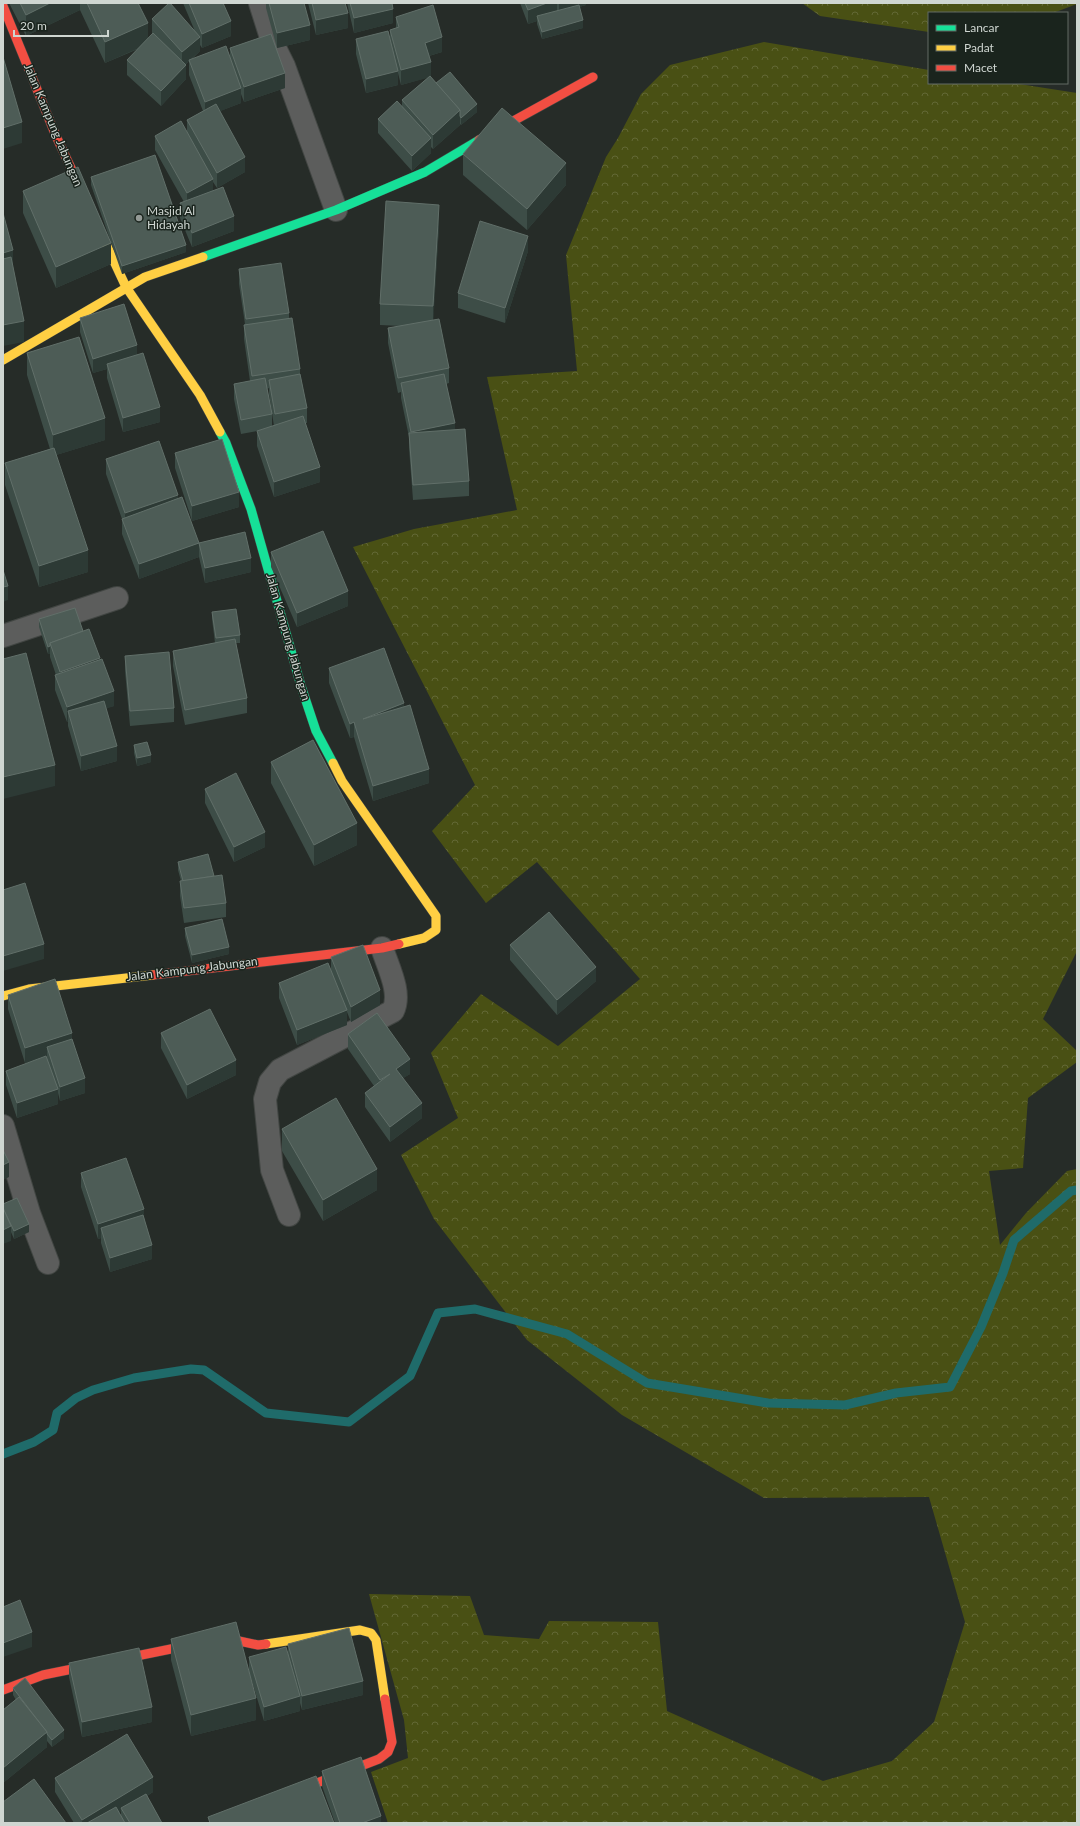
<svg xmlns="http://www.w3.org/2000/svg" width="1080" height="1826" viewBox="0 0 1080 1826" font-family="Lato,sans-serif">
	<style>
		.forest { fill: url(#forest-crowns) }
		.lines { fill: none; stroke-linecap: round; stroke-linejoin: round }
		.stream { stroke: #1f6b6a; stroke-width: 9 }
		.street-casing { stroke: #424643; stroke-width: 24 }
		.fast-casing { stroke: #424643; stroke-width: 10 }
		.slow-casing { stroke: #424643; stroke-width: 10 }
		.jam-casing { stroke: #424643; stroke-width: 10 }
		.street { stroke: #5c5d5c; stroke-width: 22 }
		.fast { stroke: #16e098; stroke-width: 9 }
		.slow { stroke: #ffcf43; stroke-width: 9 }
		.jam { stroke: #f24e42; stroke-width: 9 }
		.wall { fill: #3d4d47; fill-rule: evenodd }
		.shaded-wall { fill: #2d3a35 }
		.building { fill: #4d5c56; stroke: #616f69 }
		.poi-dot { fill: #949a96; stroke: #1a241d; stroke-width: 1.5 }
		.labels { text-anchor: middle; stroke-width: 3; stroke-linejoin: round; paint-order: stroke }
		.street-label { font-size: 12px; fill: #cfd6d1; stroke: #1a241d }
		.poi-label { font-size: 12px; fill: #cfd6d1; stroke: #1a241d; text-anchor: start }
	</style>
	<defs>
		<pattern id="forest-crowns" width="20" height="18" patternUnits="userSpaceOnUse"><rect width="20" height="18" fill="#495014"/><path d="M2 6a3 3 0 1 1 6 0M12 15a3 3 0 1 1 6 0" fill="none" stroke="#626835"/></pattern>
	</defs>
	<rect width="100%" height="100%" fill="#262c28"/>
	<g class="forest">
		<polygon points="802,3 1077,3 1077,4 1053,13 929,13 929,32 820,16"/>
		<polygon points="764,42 929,70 929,83 1013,83 1077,93 1077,951 1043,1019 1077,1051 1077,1062 1028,1098 1023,1168 989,1171 1000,1245 1026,1213 1067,1171 1077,1169 1077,1823 388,1823 371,1772 408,1758 404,1720 369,1594 470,1596 484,1635 539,1639 549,1621 658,1622 667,1711 823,1781 892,1761 934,1722 965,1622 929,1497 764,1498 622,1415 527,1340 434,1219 401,1155 458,1118 431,1053 481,994 558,1046 640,979 537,862 486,903 432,831 475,785 353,547 414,529 517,510 487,377 577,371 566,255 606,157 618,138 641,94 670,65"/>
	</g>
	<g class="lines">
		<polyline class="stream" points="3,1454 34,1442 53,1430 57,1413 76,1398 93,1390 134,1378 191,1369 204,1370 266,1413 349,1422 410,1376 438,1313 475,1309 567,1334 647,1383 768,1403 845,1405 896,1393 950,1387 981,1327 1003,1273 1014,1240 1071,1191 1077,1190"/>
		<defs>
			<g id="street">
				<polyline points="260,3 273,44 284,66 336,210"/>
				<polyline points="3,636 117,598"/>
				<polyline points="3,1126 29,1213 48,1263"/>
				<path d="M289,1215L272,1170L265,1099L270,1082L280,1070L393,1011C402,993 388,967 382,948"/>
			</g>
			<g id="fast">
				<polyline points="203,257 336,210 425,172 479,140"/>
				<polyline points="220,432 226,443 251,509 301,686 316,731 333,763"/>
			</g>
			<g id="slow">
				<polyline points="98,227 126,287 200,395 220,432"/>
				<polyline points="3,360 145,277 203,257"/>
				<polyline points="333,763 342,781 436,916 436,930 424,938 399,944"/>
				<polyline points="3,996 29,989 153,975"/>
				<polyline points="266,1644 360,1630 371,1633 376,1640 385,1699"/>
			</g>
			<g id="jam">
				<polyline points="3,6 56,136 85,198"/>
				<polyline points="479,140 593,77"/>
				<polyline points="153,975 382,948 399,944"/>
				<polyline points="3,1690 43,1675 225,1638 258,1645 266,1644"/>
				<polyline points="291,1793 379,1759 388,1752 392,1742 385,1699"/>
			</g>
		</defs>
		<use href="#street" class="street-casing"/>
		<use href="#fast" class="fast-casing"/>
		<use href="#slow" class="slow-casing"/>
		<use href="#jam" class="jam-casing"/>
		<use href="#street" class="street"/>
		<use href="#fast" class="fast"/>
		<use href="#slow" class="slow"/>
		<use href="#jam" class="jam"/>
	</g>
	<g class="wall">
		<polygon points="9,3 138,3 148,39 152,34 152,19 194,29 183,3 223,3 231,36 202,48 200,45 200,51 192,59 230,58 230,48 285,88 244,102 241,94 241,103 220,111 245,172 217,188 213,182 213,190 234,231 192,247 180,218 180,203 184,202 155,150 155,136 187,131 187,120 203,111 189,75 189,61 186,64 186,79 161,106 127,75 127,60 138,49 105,63 80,10 26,36"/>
		<polygon points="266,3 304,3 310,40 277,48 266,8"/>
		<polygon points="308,3 345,3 348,28 316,35"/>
		<polygon points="347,3 392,3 393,23 354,33"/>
		<polygon points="520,3 586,3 586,5 579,7 583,28 542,39 537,24 537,21 528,24"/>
		<polygon points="396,17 442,52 429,56 431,77 436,83 477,112 461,125 460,124 460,125 433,149 431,147 431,153 412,171 378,133 378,119 402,107 402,100 429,77 401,85 398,73 398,85 366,93 356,54 356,39 390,38 390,30 396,28"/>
		<polygon points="463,154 566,185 527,230 463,175"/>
		<polygon points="91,177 186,252 122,274 91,185"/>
		<polygon points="23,191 111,264 56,288 23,213"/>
		<polygon points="439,226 433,320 449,368 449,383 446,384 455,429 469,481 469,496 413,500 409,448 409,437 401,398 401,392 398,393 388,343 388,328 401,326 380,325 380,304"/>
		<polygon points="528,251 505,323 458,308 458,293"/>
		<path d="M239,269L289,313V318L300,369V374L307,408V423H305L320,482L274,497L257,446V431L241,434L234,399V384L250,381L244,339V325L245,324L239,284ZM269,388V394L274,426H272V414L267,389Z"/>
		<polygon points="80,318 137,354 160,422 123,432 107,378 107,369 93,373 80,332"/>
		<polygon points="27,353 105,440 56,455 88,572 39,587 5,485 5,463 50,449 27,375"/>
		<polygon points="175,453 239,507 192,521 175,468"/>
		<polygon points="106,459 178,499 199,557 139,579 122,534 122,519 106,474"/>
		<polygon points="199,543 251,572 205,583 199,557"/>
		<polygon points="271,552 348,606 297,627 271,567"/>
		<polygon points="212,612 240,635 240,643 236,643 247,698 247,713 185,725 173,666 173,651 215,643 212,619"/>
		<polygon points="39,619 83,631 100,660 114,706 106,708 117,761 81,771 68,726 68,721 67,722 55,690 55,675 56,675 50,657 50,654 48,654 39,627"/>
		<polygon points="125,656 174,708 174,722 130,726 125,671"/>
		<polygon points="329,668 404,707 429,783 373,801 354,737 350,738 329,683"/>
		<polygon points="134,745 151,762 137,766 134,753"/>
		<polygon points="271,762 357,845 314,866 271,783"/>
		<polygon points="205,789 265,847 234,862 205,803"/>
		<polygon points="178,862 226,903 226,917 184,923 180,896 180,881 181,881 178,870"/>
		<polygon points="185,928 229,954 192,963 185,936"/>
		<polygon points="510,945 596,981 557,1015 510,960"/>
		<polygon points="331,957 380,1005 351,1022 347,1012 347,1025 297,1045 279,998 279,983 331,971"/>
		<polygon points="8,995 72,1039 85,1093 60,1101 58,1093 58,1104 17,1118 6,1085 6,1071 47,1059 47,1056 25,1063 8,1009"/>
		<polygon points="161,1033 236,1075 187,1099 161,1048"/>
		<polygon points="348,1034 410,1074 403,1078 422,1118 390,1142 365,1107 365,1093 374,1086 348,1049"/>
		<polygon points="282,1129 377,1190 323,1221 282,1151"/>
		<polygon points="81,1173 144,1217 152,1259 110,1272 101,1243 101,1238 98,1239 81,1187"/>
		<polygon points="3,1204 29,1232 14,1239 11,1232 11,1241"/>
		<polygon points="171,1639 256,1720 191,1736 171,1660"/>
		<polygon points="288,1644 363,1695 302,1710 300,1703 300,1711 264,1721 249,1672 249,1657 288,1656"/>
		<polygon points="69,1663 152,1722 82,1737 69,1677"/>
		<polygon points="13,1688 64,1738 52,1747 47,1741 47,1747 3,1783 3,1710 16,1700 13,1695"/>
		<polygon points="322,1771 381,1823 335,1823 322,1786"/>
		<path d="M55,1778L153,1792L147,1796L162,1823H74L55,1792ZM121,1811V1816L119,1812Z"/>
	</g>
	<g class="shaded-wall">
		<polygon points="50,3 80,3 80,10 26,36 26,15"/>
		<polygon points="547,3 557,3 557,14 537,16 537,21 528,24 528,10"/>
		<polygon points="559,3 586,3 586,5 559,13"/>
		<polygon points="393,9 393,23 354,33 354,18"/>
		<polygon points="348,13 348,28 316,35 316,20"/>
		<polygon points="583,20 583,28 542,39 542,32"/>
		<polygon points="231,21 231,36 202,48 202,34"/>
		<polygon points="148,23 148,44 105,63 105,42"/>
		<polygon points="310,25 310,40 277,48 277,33"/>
		<polygon points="200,37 200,51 182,67 182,52"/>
		<polygon points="442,37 442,52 425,57 425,43"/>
		<polygon points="431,62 431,77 401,85 401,70"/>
		<polygon points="186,65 186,79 161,106 161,91"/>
		<polygon points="398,71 398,85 366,93 366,79"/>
		<polygon points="285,73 285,88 244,102 244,87"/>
		<polygon points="241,88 241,103 205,117 205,102"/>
		<polygon points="477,104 477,112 461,125 461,118"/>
		<polygon points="460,110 460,125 433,149 433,135"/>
		<polygon points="22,122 22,143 3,149 3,128"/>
		<polygon points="431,138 431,153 412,171 412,156"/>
		<polygon points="245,157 245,172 217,188 217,173"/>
		<polygon points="566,163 566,185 527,230 527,209"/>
		<polygon points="213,179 213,193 187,208 187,193"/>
		<polygon points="439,205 439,226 433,328 433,306"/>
		<polygon points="234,216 234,231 192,247 192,233"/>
		<polygon points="528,236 528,251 505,323 505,308"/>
		<polygon points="111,243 111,264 56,288 56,267"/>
		<polygon points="186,245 186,252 122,274 122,266"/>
		<polygon points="13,250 13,265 3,267 3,253"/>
		<polygon points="24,321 24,342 3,346 3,325"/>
		<polygon points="137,345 137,359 107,364 107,369 93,373 93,359"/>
		<polygon points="160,407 160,422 123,432 123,418"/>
		<polygon points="105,418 105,440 53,456 53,435"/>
		<polygon points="455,423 455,438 411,447 411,432"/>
		<polygon points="320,467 320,482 274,497 274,482"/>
		<polygon points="239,492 239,507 192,521 192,506"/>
		<polygon points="178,495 178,509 125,528 125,513"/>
		<polygon points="199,543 199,557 139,579 139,564"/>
		<polygon points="88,550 88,572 39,587 39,566"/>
		<polygon points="251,558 251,572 205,583 205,568"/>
		<polygon points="8,586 8,600 3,602 3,587"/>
		<polygon points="348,591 348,606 297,627 297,613"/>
		<polygon points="50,646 50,654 48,654 48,647"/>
		<polygon points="100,658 100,673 60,687 60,672"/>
		<polygon points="114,691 114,706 71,721 68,711 68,721 67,722 67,707"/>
		<polygon points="404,703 404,718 363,719"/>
		<polygon points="354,722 354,737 350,738 350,724"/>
		<polygon points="117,746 117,761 81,771 81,756"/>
		<polygon points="151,755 151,762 137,766 137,758"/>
		<polygon points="55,765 55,786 3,799 3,777"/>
		<polygon points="429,769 429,783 373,801 373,786"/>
		<polygon points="357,823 357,845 314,866 314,845"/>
		<polygon points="265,832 265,847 234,862 234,847"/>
		<polygon points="44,944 44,959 3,971 3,956"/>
		<polygon points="229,947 229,954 192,963 192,955"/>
		<polygon points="596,967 596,981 557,1015 557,1000"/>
		<polygon points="380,990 380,1005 351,1022 351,1007"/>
		<polygon points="347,1010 347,1025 297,1045 297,1030"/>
		<polygon points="72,1033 72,1048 47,1047 47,1056 25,1063 25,1048"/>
		<polygon points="410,1059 410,1074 396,1083 396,1069"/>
		<polygon points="236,1060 236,1075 187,1099 187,1085"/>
		<polygon points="85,1078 85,1093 60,1101 60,1087"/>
		<polygon points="58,1089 58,1104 17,1118 17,1103"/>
		<polygon points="422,1103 422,1118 390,1142 390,1127"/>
		<polygon points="9,1162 9,1177 3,1180 3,1165"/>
		<polygon points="377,1169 377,1190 323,1221 323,1200"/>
		<polygon points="144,1209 144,1224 101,1228 101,1238 98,1239 98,1224"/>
		<polygon points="29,1224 29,1232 14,1239 14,1231"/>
		<polygon points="11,1226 11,1241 3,1244 3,1230"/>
		<polygon points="152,1245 152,1259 110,1272 110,1258"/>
		<polygon points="32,1632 32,1647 3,1657 3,1643"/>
		<polygon points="363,1681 363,1695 302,1710 302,1696"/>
		<polygon points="300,1696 300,1711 264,1721 264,1707"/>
		<polygon points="256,1698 256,1720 191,1736 191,1715"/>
		<polygon points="152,1707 152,1722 82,1737 82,1722"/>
		<polygon points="64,1730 64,1738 52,1747 52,1740"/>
		<polygon points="47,1732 47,1747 3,1783 3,1768"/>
		<polygon points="153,1777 153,1792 123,1810 121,1808 121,1811 101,1823 82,1823 82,1820"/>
		<polygon points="381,1816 381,1823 362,1823"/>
	</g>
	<g class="building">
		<polygon points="20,3 50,3 26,15"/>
		<polygon points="87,3 138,3 148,23 105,42"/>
		<polygon points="169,3 170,3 200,37 182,52 152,19"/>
		<polygon points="189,3 223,3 231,21 202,34"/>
		<polygon points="269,3 304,3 310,25 277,33"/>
		<polygon points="312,3 345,3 348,13 316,20"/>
		<polygon points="350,3 392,3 393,9 354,18"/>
		<polygon points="525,3 547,3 528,10"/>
		<polygon points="433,5 442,37 425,43 431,62 401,70 390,30 399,27 396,17"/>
		<polygon points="579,5 583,20 542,32 537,16"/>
		<polygon points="388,31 398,71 366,79 356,39"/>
		<polygon points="153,33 186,65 161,91 127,60"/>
		<polygon points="271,34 285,73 244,87 230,48"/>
		<polygon points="226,46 241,88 205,102 189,60"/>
		<polygon points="3,57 22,122 3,128"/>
		<polygon points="450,72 477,104 461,118 460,116 460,110 436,83"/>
		<polygon points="430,76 460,110 433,135 402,100"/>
		<polygon points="397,101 431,138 412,156 378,119"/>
		<polygon points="216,104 245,157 217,173 187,120"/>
		<polygon points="502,108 566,163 527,209 463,154"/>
		<polygon points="181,121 213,179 187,193 155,136"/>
		<polygon points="155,155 186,245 122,266 91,177"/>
		<polygon points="78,167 111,243 56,267 23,191"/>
		<polygon points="223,187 234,216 192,233 180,203"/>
		<polygon points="386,201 439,205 433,306 380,304"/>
		<polygon points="3,213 13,250 3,253"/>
		<polygon points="480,221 528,236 505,308 458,293"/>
		<polygon points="11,257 24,321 3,325 3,259"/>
		<polygon points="281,263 289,313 246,319 239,269"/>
		<polygon points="124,304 137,345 93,359 80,318"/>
		<polygon points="292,318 300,369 252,376 244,325"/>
		<polygon points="439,319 449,368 398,378 388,328"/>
		<polygon points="79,337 105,418 53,435 27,353"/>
		<polygon points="143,353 160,407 123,418 107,364"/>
		<polygon points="300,374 307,408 275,414 269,380"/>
		<polygon points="444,374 455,423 411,432 401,383"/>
		<polygon points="265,378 272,414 241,420 234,384"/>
		<polygon points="303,416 320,467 274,482 257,431"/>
		<polygon points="465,429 469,481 413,485 409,433"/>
		<polygon points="222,439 239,492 192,506 175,453"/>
		<polygon points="159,441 178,495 125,513 106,459"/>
		<polygon points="54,448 88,550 39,566 5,463"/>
		<polygon points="182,497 199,543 139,564 122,519"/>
		<polygon points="323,531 348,591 297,613 271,552"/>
		<polygon points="245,532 251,558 205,568 199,543"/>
		<polygon points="3,570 8,586 3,587"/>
		<polygon points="75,608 83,631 50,643 50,646 48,647 39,619"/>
		<polygon points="236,609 240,635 216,638 212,612"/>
		<polygon points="89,629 100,658 60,672 50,643"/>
		<polygon points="235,639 247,698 185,710 173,651"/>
		<polygon points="384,648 404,703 363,719 410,705 429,769 373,786 354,722 350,724 329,668"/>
		<polygon points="169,652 174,708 130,711 125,656"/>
		<polygon points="26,653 55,765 3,777 3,659"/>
		<polygon points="102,659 114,691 67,707 55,675"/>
		<polygon points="104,701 117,746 81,756 68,711"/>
		<polygon points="313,740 357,823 314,845 271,762"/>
		<polygon points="147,742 151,755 137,758 134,745"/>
		<polygon points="236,773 265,832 234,847 205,789"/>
		<polygon points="208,854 214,876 183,881 178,862"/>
		<polygon points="222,875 226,903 184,908 180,881"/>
		<polygon points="25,883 44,944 3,956 3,890"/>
		<polygon points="549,912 596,967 557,1000 510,945"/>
		<polygon points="222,919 229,947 192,955 185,928"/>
		<polygon points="363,945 380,990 351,1007 331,957"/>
		<polygon points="328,963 347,1010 297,1030 279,983"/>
		<polygon points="55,979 72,1033 25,1048 8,995"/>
		<polygon points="210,1009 236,1060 187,1085 161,1033"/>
		<polygon points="377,1013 410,1059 396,1069 422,1103 390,1127 365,1093 390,1074 380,1080 348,1034"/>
		<polygon points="72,1039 85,1078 60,1087 47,1047"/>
		<polygon points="46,1056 58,1089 17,1103 6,1071"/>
		<polygon points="336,1098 377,1169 323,1200 282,1129"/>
		<polygon points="3,1150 9,1162 3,1165"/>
		<polygon points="126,1158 144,1209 98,1224 81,1173"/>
		<polygon points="17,1198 29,1224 14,1231 3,1208 3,1204"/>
		<polygon points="3,1208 11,1226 3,1230"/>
		<polygon points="143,1215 152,1245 110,1258 101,1228"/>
		<polygon points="20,1600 32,1632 3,1643 3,1607"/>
		<polygon points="236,1622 256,1698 191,1715 171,1639"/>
		<polygon points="349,1628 363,1681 302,1696 288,1644"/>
		<polygon points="286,1647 300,1696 264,1707 249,1657"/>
		<polygon points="139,1648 152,1707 82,1722 69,1663"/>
		<polygon points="25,1678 64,1730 52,1740 47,1734 47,1732 33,1714 13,1688"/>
		<polygon points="19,1697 47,1732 3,1768 3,1710"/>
		<polygon points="127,1734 153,1777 82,1820 55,1778"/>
		<polygon points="361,1757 381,1816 362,1823 340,1823 322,1771"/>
		<polygon points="316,1776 334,1823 210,1823 208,1817"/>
		<polygon points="34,1779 66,1823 3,1823 3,1802"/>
		<polygon points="146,1794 162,1823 130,1823 121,1808"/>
		<polygon points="116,1807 125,1823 87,1823"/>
	</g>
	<circle class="poi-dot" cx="139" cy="218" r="4"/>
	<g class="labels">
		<g class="street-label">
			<text transform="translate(53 125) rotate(67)" y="4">Jalan Kampung Jabungan</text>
			<text transform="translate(288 637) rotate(74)" y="4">Jalan Kampung Jabungan</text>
			<text transform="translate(192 969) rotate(-7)" y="4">Jalan Kampung Jabungan</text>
		</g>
		<g class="poi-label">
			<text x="147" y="215">Masjid Al<tspan x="147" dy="14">Hidayah</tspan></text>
		</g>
	</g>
	<rect width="1080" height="1826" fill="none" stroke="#cfd6d1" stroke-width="8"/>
	<rect x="928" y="12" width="140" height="72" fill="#1a241d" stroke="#626b65"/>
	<rect x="936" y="25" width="20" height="6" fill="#16e098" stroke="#626b65"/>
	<text x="964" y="32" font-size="12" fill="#cfd6d1">Lancar</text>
	<rect x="936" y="45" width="20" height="6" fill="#ffcf43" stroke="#626b65"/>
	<text x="964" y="52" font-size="12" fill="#cfd6d1">Padat</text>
	<rect x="936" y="65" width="20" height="6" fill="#f24e42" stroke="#626b65"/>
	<text x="964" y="72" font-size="12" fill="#cfd6d1">Macet</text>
	<path d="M14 30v6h94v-6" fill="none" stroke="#cfd6d1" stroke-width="2"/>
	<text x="20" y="30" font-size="12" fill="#cfd6d1" stroke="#1a241d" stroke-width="3" paint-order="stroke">20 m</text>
</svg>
